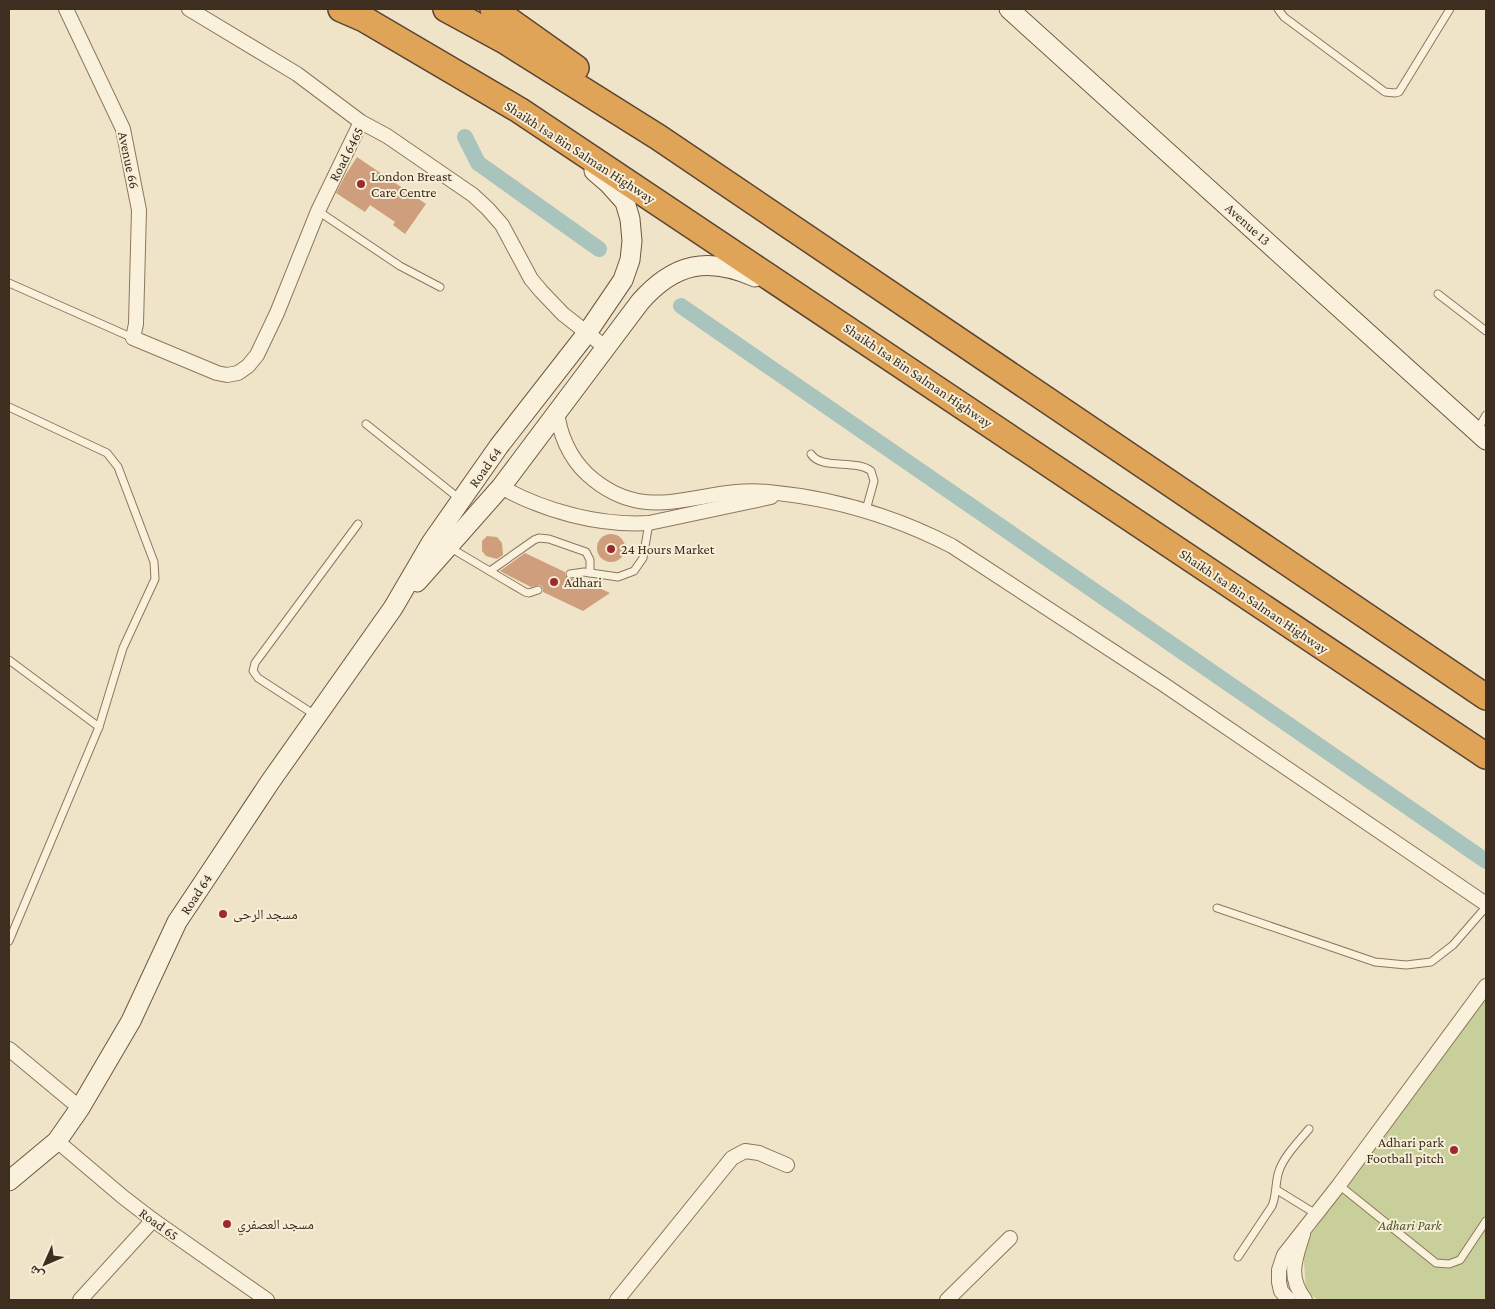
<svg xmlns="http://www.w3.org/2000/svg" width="1495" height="1309" viewBox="0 0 1495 1309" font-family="'Crimson Pro','Noto Naskh Arabic',serif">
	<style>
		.green { fill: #c9cf9b }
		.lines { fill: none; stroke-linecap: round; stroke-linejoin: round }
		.canal { stroke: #a9c4bc; stroke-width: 16 }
		.building { fill: #cf9f7d }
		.lane-casing { stroke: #8d765c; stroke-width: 9 }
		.street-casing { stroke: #8d765c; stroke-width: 16 }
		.secondary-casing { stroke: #6f573f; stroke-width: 21 }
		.highway-casing { stroke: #5b4430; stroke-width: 28 }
		.lane { stroke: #faf1dc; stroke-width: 7 }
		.street { stroke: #faf1dc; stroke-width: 14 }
		.secondary { stroke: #faf1dc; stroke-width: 19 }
		.highway { stroke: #e0a458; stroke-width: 25 }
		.poi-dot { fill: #9e2a2b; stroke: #f7eed8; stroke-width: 2 }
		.labels { text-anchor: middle; stroke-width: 4; stroke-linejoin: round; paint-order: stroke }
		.street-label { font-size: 14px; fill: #3d2e20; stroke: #f7eed8 }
		.poi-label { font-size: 14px; fill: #3d2e20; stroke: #f7eed8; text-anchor: start }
		.park-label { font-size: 14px; font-style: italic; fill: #4d5a26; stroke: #f7eed8 }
	</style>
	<rect width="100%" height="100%" fill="#f0e4c8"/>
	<polygon class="green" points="1486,987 1486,1300 1318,1300 1306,1292 1303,1246"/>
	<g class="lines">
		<g class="canal">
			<polyline points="465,137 478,163 599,249"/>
			<polyline points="681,306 1486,861"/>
		</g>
	</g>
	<g class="building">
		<polygon points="357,157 426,204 405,234 393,225 395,222 370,205 365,212 336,193 346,174"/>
		<circle cx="611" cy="548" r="14"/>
		<polygon points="487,536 497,537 502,543 503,555 497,559 486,556 482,551 482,541"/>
		<polygon points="525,553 565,572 565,575 568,579 578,578 610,593 583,611 543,592 543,588 540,585 531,587 500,571"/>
	</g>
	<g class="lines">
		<defs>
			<g id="lane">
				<polyline points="1278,9 1284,17 1385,92 1395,93 1399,92 1450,9"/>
				<polyline points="318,211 400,266 440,287"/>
				<polyline points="9,283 133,338"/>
				<polyline points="1438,294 1486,331"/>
				<polyline points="9,407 107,453 118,467 154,562 155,579 123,648 99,727 9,941"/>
				<polyline points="366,424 461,500"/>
				<polyline points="1477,431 1486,415"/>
				<path d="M811,454C821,470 856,459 871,471L874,481L866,510"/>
				<polyline points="449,547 525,592 529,593 538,590"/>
				<polyline points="490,571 534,540 539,538 549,539 586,552 590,560 590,573"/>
				<polyline points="570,574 584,572 618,577 634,571 643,558 649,523"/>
				<polyline points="9,660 99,727"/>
				<polyline points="315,715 258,678 253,671 255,663 358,524"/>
				<polyline points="1217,908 1375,962 1406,965 1431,962 1453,945 1486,907"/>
				<polyline points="1339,1185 1436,1263 1449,1264 1460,1260 1486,1221"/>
				<polyline points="1277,1190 1316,1214"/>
				<path d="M1238,1257L1272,1206C1277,1194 1275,1182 1279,1171C1284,1156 1299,1141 1309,1129"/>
			</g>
			<g id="street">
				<polyline points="66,9 123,129 139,210 136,324 133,338 217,373 227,375 238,373 248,366 257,355 277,313 318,211 361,122"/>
				<polyline points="189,9 297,74 361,122 387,136 473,195 488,209 502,225 531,279 541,291 563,314 605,347"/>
				<path d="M557,410C559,434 570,458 587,474C648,530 700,485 768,492C833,498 894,516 952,546L1163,684L1486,904"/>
				<path d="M501,487C544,511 599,526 649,523L771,497"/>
				<polyline points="9,1049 80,1108"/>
				<polyline points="57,1141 123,1197 153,1220 267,1300"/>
				<path d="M1303,1234C1295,1260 1287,1276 1305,1300"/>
				<polyline points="80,1300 153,1220"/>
				<polyline points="617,1300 732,1158 745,1151 759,1153 787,1165"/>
				<polyline points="947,1300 1010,1238"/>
				<polyline points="1289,1300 1281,1291 1279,1282 1279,1270 1284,1255 1339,1185 1486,986"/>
			</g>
			<g id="secondary">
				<polyline points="1009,9 1486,440"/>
				<path d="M417,582L501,487L640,302C674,263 708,256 755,277"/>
				<polyline points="9,1181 57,1141 80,1108 131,1021 177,922 211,871 270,782 393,608 431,543 499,446 587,333 623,280 630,260 632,241 630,219 625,202 608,183 594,171"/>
			</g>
			<g id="highway">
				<polyline points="341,9 364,19 519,110 1486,756"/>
				<polyline points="446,9 505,41 658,137 1486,697"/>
				<polyline points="493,9 576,68"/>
			</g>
		</defs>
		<use href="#lane" class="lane-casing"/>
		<use href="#street" class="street-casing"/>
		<use href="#secondary" class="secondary-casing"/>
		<use href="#highway" class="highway-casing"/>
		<use href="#lane" class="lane"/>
		<use href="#street" class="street"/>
		<use href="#secondary" class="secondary"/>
		<use href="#highway" class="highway"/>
	</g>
	<g class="poi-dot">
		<circle cx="361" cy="184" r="5"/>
		<circle cx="611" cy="549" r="5"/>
		<circle cx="554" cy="582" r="5"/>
		<circle cx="223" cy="914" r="5"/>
		<circle cx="1454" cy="1150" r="5"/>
		<circle cx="227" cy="1224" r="5"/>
	</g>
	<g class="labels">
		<g class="street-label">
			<text transform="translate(580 152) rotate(33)" y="5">Shaikh Isa Bin Salman Highway</text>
			<text transform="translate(346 154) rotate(-63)" y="5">Road 6465</text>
			<text transform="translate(129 160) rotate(78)" y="5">Avenue 66</text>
			<text transform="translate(1248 224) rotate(42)" y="5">Avenue 13</text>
			<text transform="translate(918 375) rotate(34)" y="5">Shaikh Isa Bin Salman Highway</text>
			<text transform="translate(485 467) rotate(-55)" y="5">Road 64</text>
			<text transform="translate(1254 601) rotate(34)" y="5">Shaikh Isa Bin Salman Highway</text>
			<text transform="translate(196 894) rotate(-57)" y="5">Road 64</text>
			<text transform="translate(159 1224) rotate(36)" y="5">Road 65</text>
		</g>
		<g class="poi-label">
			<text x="371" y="181">London Breast<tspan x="371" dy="16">Care Centre</tspan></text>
			<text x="621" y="554">24 Hours Market</text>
			<text x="564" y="587">Adhari</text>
			<text x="233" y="919">مسجد الرحى</text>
			<text x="1444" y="1147" text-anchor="end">Adhari park<tspan x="1444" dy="16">Football pitch</tspan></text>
			<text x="237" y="1229">مسجد العصفري</text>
		</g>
		<g class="park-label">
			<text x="1410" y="1230">Adhari Park</text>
		</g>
	</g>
	<rect width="1495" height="1309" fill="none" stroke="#3d2e20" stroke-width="20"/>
	<g transform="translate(45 1264) rotate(225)" stroke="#f7eed8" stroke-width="4" paint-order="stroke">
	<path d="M0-4L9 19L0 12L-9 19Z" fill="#3d2e20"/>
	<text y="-8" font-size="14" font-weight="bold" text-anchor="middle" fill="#3d2e20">ش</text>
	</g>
</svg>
